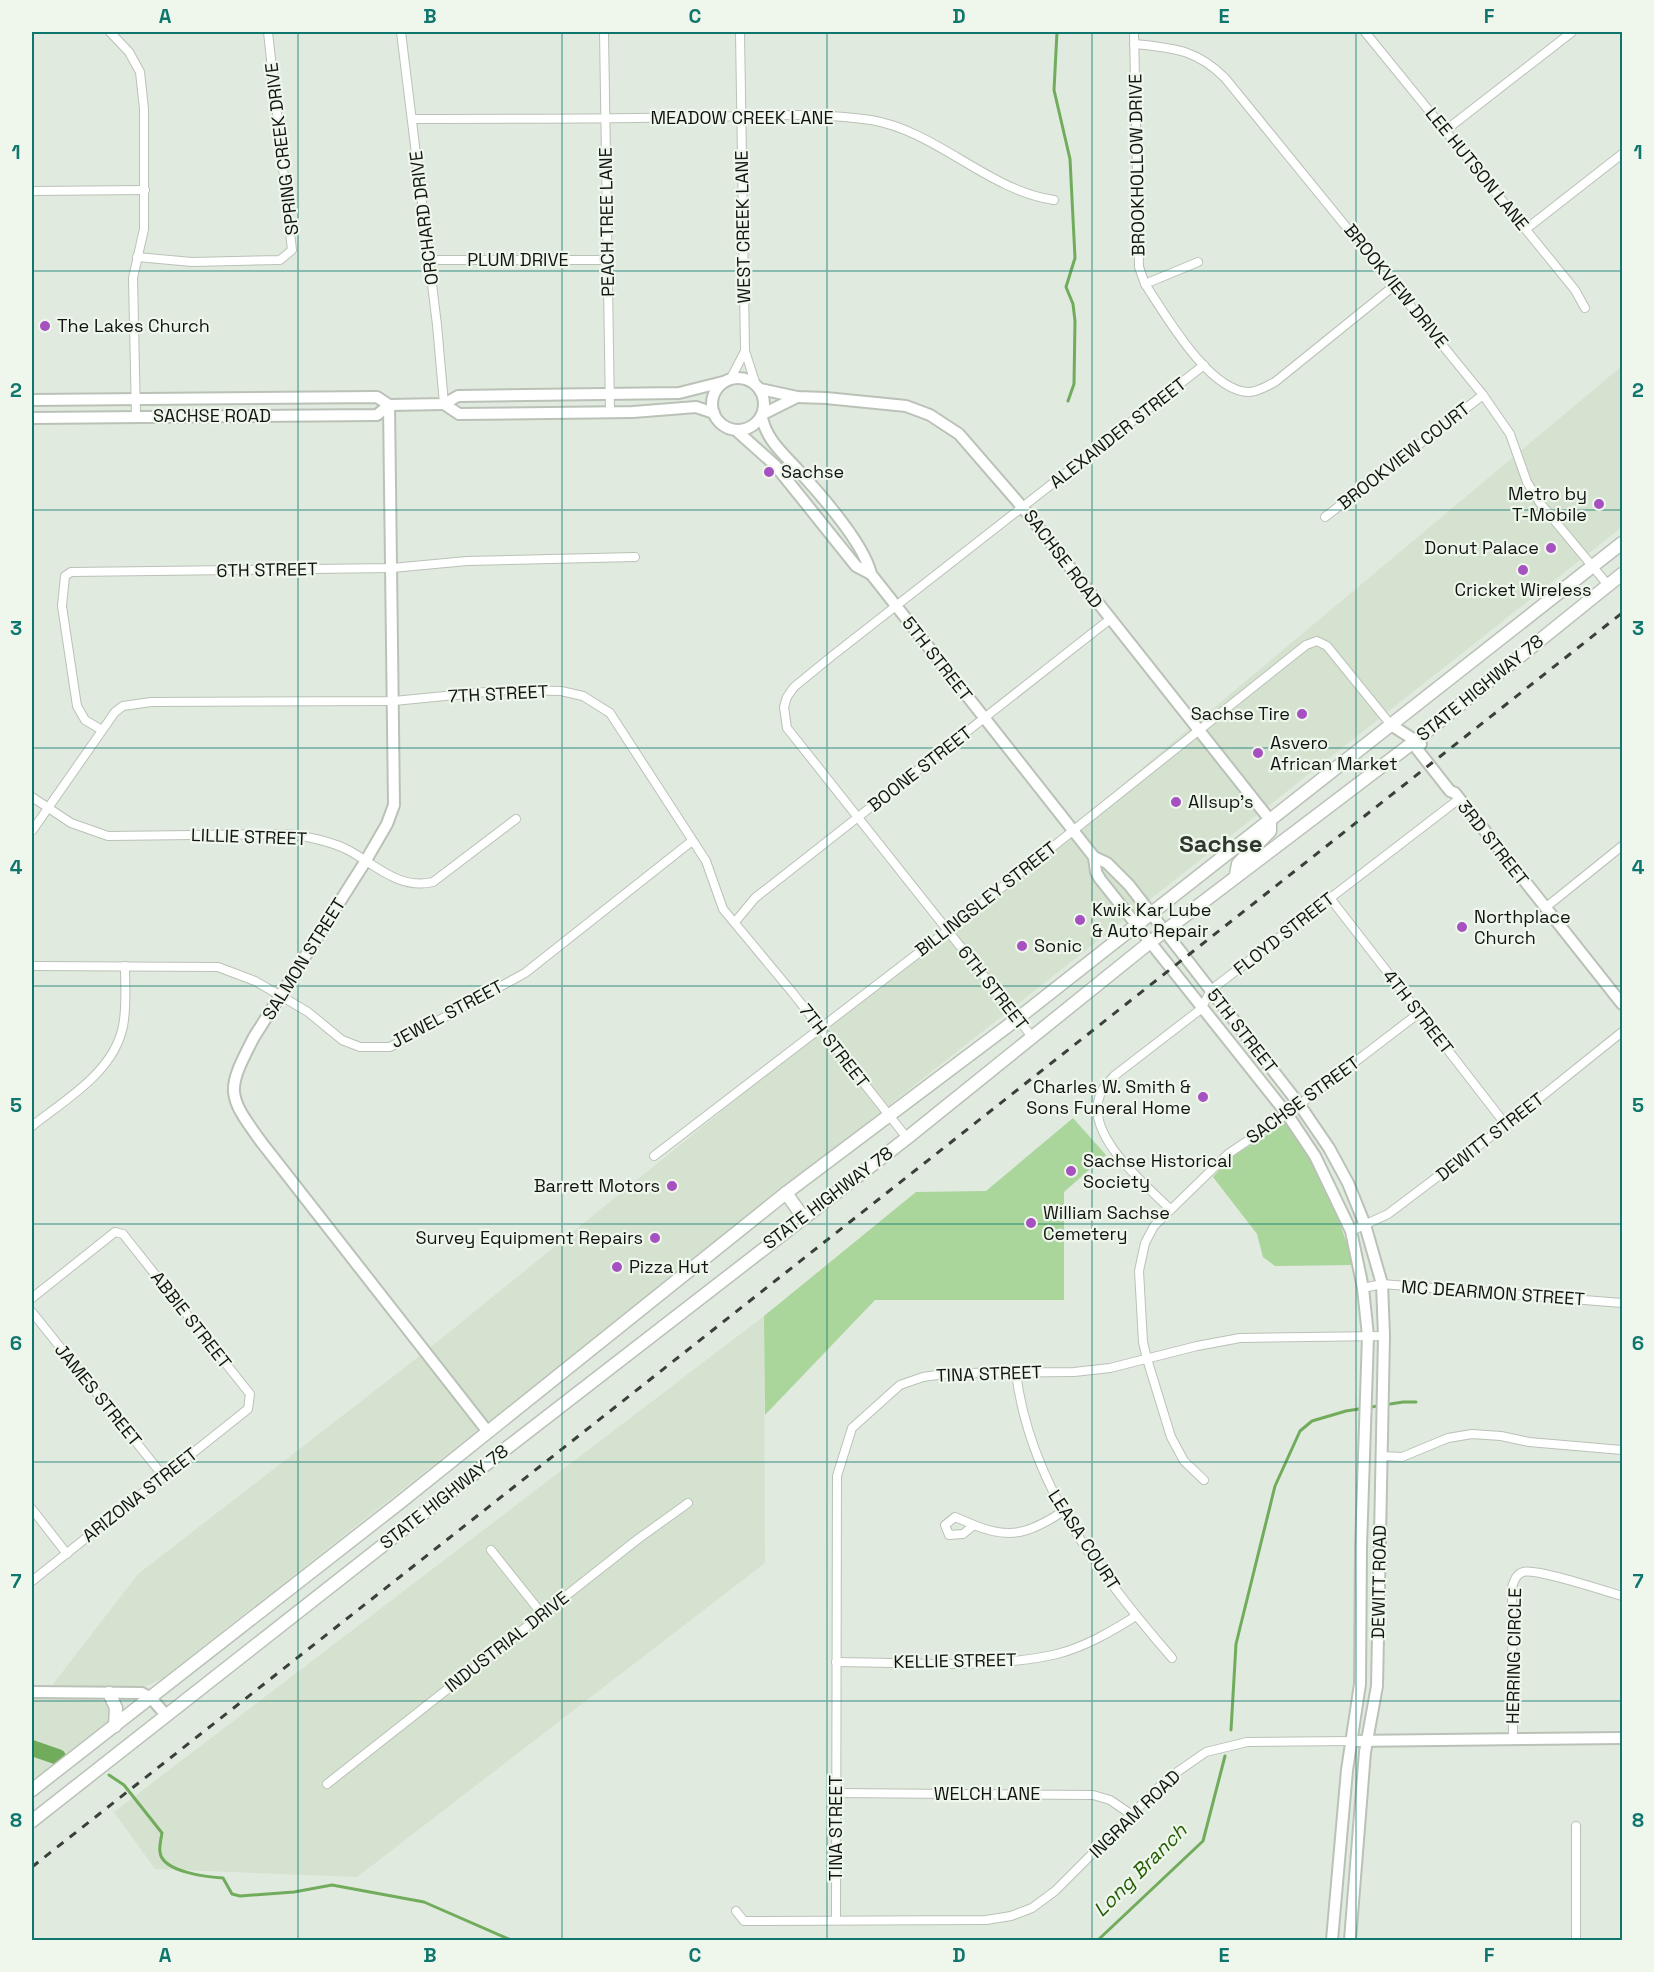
<svg xmlns="http://www.w3.org/2000/svg" width="1654" height="1972" viewBox="0 0 1654 1972" font-family="'Space Grotesk',sans-serif">
	<style>
		.built { fill: #d5e2d0 }
		.green { fill: #aad59b }
		.lines { fill: none; stroke-linecap: round; stroke-linejoin: round }
		.stream { stroke: #71ac5c; stroke-width: 3 }
		.river { stroke: #71ac5c; stroke-width: 16 }
		.street-casing { stroke: #bac2b7; stroke-width: 10 }
		.secondary-casing { stroke: #bac2b7; stroke-width: 14 }
		.primary-casing { stroke: #bac2b7; stroke-width: 15 }
		.street { stroke: #fff; stroke-width: 8 }
		.secondary { stroke: #fff; stroke-width: 10 }
		.primary { stroke: #fff; stroke-width: 12 }
		.rail { stroke: #3b3f3a; stroke-width: 3; stroke-dasharray: 8 8; stroke-linecap: butt }
		.grid { fill: none; stroke: #0f766e; stroke-width: 1.5; stroke-opacity: 0.55 }
		.poi-dot { fill: #a651c0; stroke: #eff7ec; stroke-width: 2 }
		.labels { text-anchor: middle; stroke-width: 4.5; stroke-linejoin: round; paint-order: stroke }
		.street-label { font-size: 18px; fill: #111410; stroke: #eff7ec }
		.poi-label { font-size: 18px; fill: #111410; stroke: #eff7ec; text-anchor: start }
		.water-label { font-size: 20px; font-style: italic; fill: #245c05; stroke: #eff7ec }
		.district-label { font-size: 24px; font-weight: bold; fill: #30372e; stroke: #eff7ec }
		.neatline { fill: none; stroke: #0f766e; stroke-width: 2 }
		.grid-label { font-size: 20px; text-anchor: middle; font-weight: bold; fill: #0f766e }
	</style>
	<rect width="100%" height="100%" fill="#e1eadf"/>
	<g class="built">
		<polygon points="1622,366 1622,527 162,1679 149,1685 135,1688 50,1688 138,1574 426,1351 1068,830"/>
		<polygon points="764,1316 765,1563 357,1877 155,1869 114,1812"/>
		<polygon points="32,1698 94,1698 109,1704 110,1720 32,1781"/>
	</g>
	<g class="green">
		<polygon points="1073,1118 1106,1155 1064,1192 1064,1300 875,1300 765,1415 764,1316 916,1192 986,1191"/>
		<path d="M1286,1123C1318,1168 1339,1212 1353,1265L1275,1266L1263,1257L1257,1234L1213,1177L1230,1158Z"/>
	</g>
	<g class="lines">
		<g class="stream">
			<polyline points="1057,32 1054,90 1070,159 1075,258 1066,287 1073,304 1075,321 1074,384 1068,401"/>
			<polyline points="1231,1730 1236,1644 1275,1486 1300,1431 1312,1421 1346,1411 1403,1402 1416,1402"/>
			<path d="M109,1775L124,1785L162,1833C161,1839 159,1847 160,1852C162,1872 207,1877 223,1878L232,1894L240,1896L294,1892L332,1885L424,1902L511,1940"/>
			<polyline points="1098,1940 1203,1841 1225,1756"/>
		</g>
		<polyline class="river" points="32,1748 58,1757"/>
		<defs>
			<g id="street">
				<polyline points="110,32 129,52 140,72 144,109 144,229 133,278 136,417"/>
				<polyline points="401,32 437,325 444,404"/>
				<polyline points="604,32 610,412"/>
				<polyline points="740,32 745,351 756,385"/>
				<path d="M1134,32L1139,267L1145,284C1165,314 1209,392 1249,392C1258,392 1267,386 1275,382L1395,285"/>
				<polyline points="1365,32 1575,290 1585,308"/>
				<path d="M1134,44C1173,48 1196,49 1225,78L1483,395L1510,434L1527,482L1540,503L1608,585"/>
				<path d="M412,119C506,119 600,119 694,117C752,117 813,111 871,120C937,131 987,190 1054,200"/>
				<polyline points="1446,130 1572,32"/>
				<polyline points="32,191 145,190"/>
				<polyline points="1526,229 1622,154"/>
				<polyline points="137,257 192,262 280,260 292,250 268,32"/>
				<polyline points="428,260 607,260"/>
				<polyline points="1145,284 1198,262"/>
				<polyline points="731,378 745,351"/>
				<polyline points="1325,517 1483,395"/>
				<polyline points="100,729 85,720 77,706 62,606 65,576 71,572 392,568 467,561 635,557"/>
				<path d="M32,797L71,823L108,836L290,834C309,837 331,841 348,850C376,865 399,890 433,882L516,819"/>
				<polyline points="32,831 115,712 123,706 151,702 394,701 506,690 561,691 583,696 610,713 706,861 723,909 792,992 907,1138"/>
				<polyline points="1330,898 1506,1125"/>
				<polyline points="1545,908 1622,846"/>
				<polyline points="735,922 755,898 1109,620"/>
				<polyline points="32,966 218,967 255,981 281,996 308,1012 342,1040 360,1047 390,1047 525,973 692,841"/>
				<polyline points="1033,1038 787,728 784,707 787,697 794,687 832,656 1204,365"/>
				<path d="M32,1126C66,1099 114,1072 123,1026C127,1006 125,986 125,966"/>
				<polyline points="654,1156 947,931 1306,645 1317,641 1327,646 1391,725"/>
				<path d="M1170,1209C1145,1184 1084,1135 1100,1095C1102,1087 1109,1082 1114,1076L1201,1009L1211,990L1459,799"/>
				<polyline points="1351,1231 1388,1214 1506,1125 1622,1032"/>
				<polyline points="1363,1288 1382,1284 1622,1303"/>
				<polyline points="32,1298 115,1232 123,1234 250,1394 248,1409 32,1581"/>
				<polyline points="32,1312 164,1477"/>
				<path d="M1016,1373C1030,1485 1100,1575 1172,1658"/>
				<polyline points="1382,1456 1402,1457 1448,1438 1472,1434 1501,1436 1529,1442 1622,1450"/>
				<polyline points="1204,1480 1184,1461 1171,1437 1147,1359 1143,1342 1139,1271 1145,1243 1154,1226 1228,1154 1287,1114 1419,1013"/>
				<polyline points="32,1509 67,1554"/>
				<polygon points="955,1517 974,1525 963,1534 949,1535 945,1525"/>
				<path d="M974,1525C1010,1540 1030,1533 1062,1512"/>
				<polyline points="491,1550 542,1614"/>
				<path d="M836,1662C907,1662 988,1670 1057,1654C1085,1647 1112,1631 1136,1616"/>
				<path d="M1513,1739L1512,1587C1514,1581 1516,1574 1523,1572C1536,1568 1605,1591 1622,1596"/>
				<polyline points="327,1784 638,1539 688,1503"/>
				<polyline points="836,1793 1093,1795 1110,1800 1132,1815"/>
				<polyline points="1576,1826 1576,1940"/>
				<polyline points="736,1911 744,1921 986,1920 1011,1916 1032,1908 1055,1891 1167,1779 1206,1752 1247,1742 1351,1741"/>
				<polyline points="836,1920 837,1476 852,1428 900,1385 923,1377 951,1373 1074,1372 1110,1368 1197,1346 1240,1338 1384,1336"/>
			</g>
			<g id="secondary">
				<circle cx="738" cy="404" r="26"/>
				<polyline points="760,389 797,397 826,398 906,406 930,415 959,434 1023,508 1270,820"/>
				<polyline points="32,400 377,397 389,405 444,404 458,396 679,393 723,382"/>
				<polyline points="444,404 459,414 633,412 696,407 714,413"/>
				<path d="M389,405L394,805L387,824L365,862L254,1037C226,1091 226,1094 262,1143L488,1432"/>
				<polyline points="763,414 797,397"/>
				<polyline points="32,418 377,415 389,405"/>
				<path d="M762,418C767,441 785,455 799,471C821,495 864,544 871,574L1094,857L1107,863L1129,885L1299,1104L1329,1148L1348,1183L1365,1225L1382,1284L1384,1336L1377,1686L1365,1752L1350,1940"/>
				<polyline points="738,432 775,465 856,566 871,574"/>
				<polyline points="1391,725 1421,744"/>
				<polyline points="1415,741 1417,749 1450,791 1455,793 1622,1004"/>
				<polyline points="1094,857 1096,872 1100,879 1287,1114 1315,1156 1351,1231 1363,1288 1368,1336 1361,1546 1360,1684 1347,1770 1332,1940"/>
				<polyline points="32,1692 142,1693 151,1698 166,1715"/>
				<polyline points="1351,1741 1622,1738"/>
			</g>
			<g id="primary">
				<polyline points="1236,875 1238,864 1270,831 1270,820"/>
				<polyline points="786,1193 803,1217"/>
				<polyline points="109,1693 116,1708 115,1726"/>
				<polyline points="32,1790 398,1504 786,1193 1017,1019 1622,543"/>
				<polyline points="32,1821 508,1447 907,1138 1149,943 1415,741 1622,574"/>
			</g>
		</defs>
		<use href="#street" class="street-casing"/>
		<use href="#secondary" class="secondary-casing"/>
		<use href="#primary" class="primary-casing"/>
		<use href="#street" class="street"/>
		<use href="#secondary" class="secondary"/>
		<use href="#primary" class="primary"/>
		<polyline class="rail" points="32,1867 1622,613"/>
	</g>
	<path class="grid" d="M298,32V1940M562,32V1940M827,32V1940M1092,32V1940M1356,32V1940M32,271H1622M32,510H1622M32,748H1622M32,986H1622M32,1224H1622M32,1462H1622M32,1701H1622"/>
	<g class="poi-dot">
		<circle cx="45" cy="326" r="6"/>
		<circle cx="769" cy="472" r="6"/>
		<circle cx="1599" cy="504" r="6"/>
		<circle cx="1551" cy="548" r="6"/>
		<circle cx="1523" cy="570" r="6"/>
		<circle cx="1302" cy="714" r="6"/>
		<circle cx="1258" cy="753" r="6"/>
		<circle cx="1176" cy="802" r="6"/>
		<circle cx="1080" cy="920" r="6"/>
		<circle cx="1462" cy="927" r="6"/>
		<circle cx="1022" cy="946" r="6"/>
		<circle cx="1203" cy="1097" r="6"/>
		<circle cx="1071" cy="1171" r="6"/>
		<circle cx="672" cy="1186" r="6"/>
		<circle cx="1031" cy="1223" r="6"/>
		<circle cx="655" cy="1238" r="6"/>
		<circle cx="617" cy="1267" r="6"/>
	</g>
	<g class="labels">
		<g class="street-label">
			<text x="742" y="124">MEADOW CREEK LANE</text>
			<text transform="translate(282 149) rotate(-97)" y="6">SPRING CREEK DRIVE</text>
			<text transform="translate(1137 165) rotate(-91)" y="6">BROOKHOLLOW DRIVE</text>
			<text transform="translate(1477 169) rotate(51)" y="6">LEE HUTSON LANE</text>
			<text transform="translate(424 218) rotate(-97)" y="6">ORCHARD DRIVE</text>
			<text transform="translate(607 222) rotate(-91)" y="6">PEACH TREE LANE</text>
			<text transform="translate(743 227) rotate(-91)" y="6">WEST CREEK LANE</text>
			<text x="518" y="266">PLUM DRIVE</text>
			<text transform="translate(1396 286) rotate(51)" y="6">BROOKVIEW DRIVE</text>
			<text x="212" y="422">SACHSE ROAD</text>
			<text transform="translate(1118 433) rotate(-38)" y="6">ALEXANDER STREET</text>
			<text transform="translate(1404 456) rotate(-38)" y="6">BROOKVIEW COURT</text>
			<text transform="translate(1063 559) rotate(53)" y="6">SACHSE ROAD</text>
			<text transform="translate(267 570) rotate(-1)" y="6">6TH STREET</text>
			<text transform="translate(937 659) rotate(52)" y="6">5TH STREET</text>
			<text transform="translate(1480 688) rotate(-39)" y="6">STATE HIGHWAY 78</text>
			<text transform="translate(498 694) rotate(-3)" y="6">7TH STREET</text>
			<text transform="translate(920 769) rotate(-38)" y="6">BOONE STREET</text>
			<text transform="translate(249 837) rotate(2)" y="6">LILLIE STREET</text>
			<text transform="translate(1493 843) rotate(52)" y="6">3RD STREET</text>
			<text transform="translate(986 899) rotate(-38)" y="6">BILLINGSLEY STREET</text>
			<text transform="translate(1284 934) rotate(-38)" y="6">FLOYD STREET</text>
			<text transform="translate(304 959) rotate(-58)" y="6">SALMON STREET</text>
			<text transform="translate(993 988) rotate(52)" y="6">6TH STREET</text>
			<text transform="translate(1418 1012) rotate(52)" y="6">4TH STREET</text>
			<text transform="translate(447 1014) rotate(-28)" y="6">JEWEL STREET</text>
			<text transform="translate(1242 1031) rotate(52)" y="6">5TH STREET</text>
			<text transform="translate(834 1046) rotate(52)" y="6">7TH STREET</text>
			<text transform="translate(1303 1100) rotate(-36)" y="6">SACHSE STREET</text>
			<text transform="translate(1490 1137) rotate(-38)" y="6">DEWITT STREET</text>
			<text transform="translate(828 1198) rotate(-37)" y="6">STATE HIGHWAY 78</text>
			<text transform="translate(1493 1293) rotate(4)" y="6">MC DEARMON STREET</text>
			<text transform="translate(191 1320) rotate(52)" y="6">ABBIE STREET</text>
			<text transform="translate(989 1374) rotate(-2)" y="6">TINA STREET</text>
			<text transform="translate(98 1395) rotate(51)" y="6">JAMES STREET</text>
			<text transform="translate(140 1495) rotate(-38)" y="6">ARIZONA STREET</text>
			<text transform="translate(444 1497) rotate(-38)" y="6">STATE HIGHWAY 78</text>
			<text transform="translate(1084 1540) rotate(57)" y="6">LEASA COURT</text>
			<text transform="translate(1379 1582) rotate(-89)" y="6">DEWITT ROAD</text>
			<text transform="translate(507 1642) rotate(-38)" y="6">INDUSTRIAL DRIVE</text>
			<text transform="translate(1514 1656) rotate(-89)" y="6">HERRING CIRCLE</text>
			<text transform="translate(955 1661) rotate(-1)" y="6">KELLIE STREET</text>
			<text x="987" y="1800">WELCH LANE</text>
			<text transform="translate(1135 1814) rotate(-44)" y="6">INGRAM ROAD</text>
			<text transform="translate(836 1828) rotate(-90)" y="6">TINA STREET</text>
		</g>
		<g class="poi-label">
			<text x="57" y="332">The Lakes Church</text>
			<text x="781" y="478">Sachse</text>
			<text x="1587" y="500" text-anchor="end">Metro by<tspan x="1587" dy="21">T-Mobile</tspan></text>
			<text x="1539" y="554" text-anchor="end">Donut Palace</text>
			<text x="1523" y="596" text-anchor="middle">Cricket Wireless</text>
			<text x="1290" y="720" text-anchor="end">Sachse Tire</text>
			<text x="1270" y="749">Asvero<tspan x="1270" dy="21">African Market</tspan></text>
			<text x="1188" y="808">Allsup's</text>
			<text x="1092" y="916">Kwik Kar Lube<tspan x="1092" dy="21">&amp; Auto Repair</tspan></text>
			<text x="1474" y="923">Northplace<tspan x="1474" dy="21">Church</tspan></text>
			<text x="1034" y="952">Sonic</text>
			<text x="1191" y="1093" text-anchor="end">Charles W. Smith &amp;<tspan x="1191" dy="21">Sons Funeral Home</tspan></text>
			<text x="1083" y="1167">Sachse Historical<tspan x="1083" dy="21">Society</tspan></text>
			<text x="660" y="1192" text-anchor="end">Barrett Motors</text>
			<text x="1043" y="1219">William Sachse<tspan x="1043" dy="21">Cemetery</tspan></text>
			<text x="643" y="1244" text-anchor="end">Survey Equipment Repairs</text>
			<text x="629" y="1273">Pizza Hut</text>
		</g>
		<g class="water-label">
			<text transform="translate(1140 1870) rotate(-45)" y="7">Long Branch</text>
		</g>
		<g class="district-label">
			<text x="1221" y="852">Sachse</text>
		</g>
	</g>
	<rect width="1654" height="1972" fill="none" stroke="#eff7ec" stroke-width="66"/>
	<rect x="33" y="33" width="1588" height="1906" class="neatline"/>
	<g class="grid-label">
		<text x="165" y="23">A</text>
		<text x="430" y="23">B</text>
		<text x="695" y="23">C</text>
		<text x="959" y="23">D</text>
		<text x="1224" y="23">E</text>
		<text x="1489" y="23">F</text>
		<text x="16" y="159">1</text>
		<text x="1638" y="159">1</text>
		<text x="16" y="397">2</text>
		<text x="1638" y="397">2</text>
		<text x="16" y="635">3</text>
		<text x="1638" y="635">3</text>
		<text x="16" y="874">4</text>
		<text x="1638" y="874">4</text>
		<text x="16" y="1112">5</text>
		<text x="1638" y="1112">5</text>
		<text x="16" y="1350">6</text>
		<text x="1638" y="1350">6</text>
		<text x="16" y="1588">7</text>
		<text x="1638" y="1588">7</text>
		<text x="16" y="1827">8</text>
		<text x="1638" y="1827">8</text>
		<text x="165" y="1962">A</text>
		<text x="430" y="1962">B</text>
		<text x="695" y="1962">C</text>
		<text x="959" y="1962">D</text>
		<text x="1224" y="1962">E</text>
		<text x="1489" y="1962">F</text>
	</g>
</svg>
